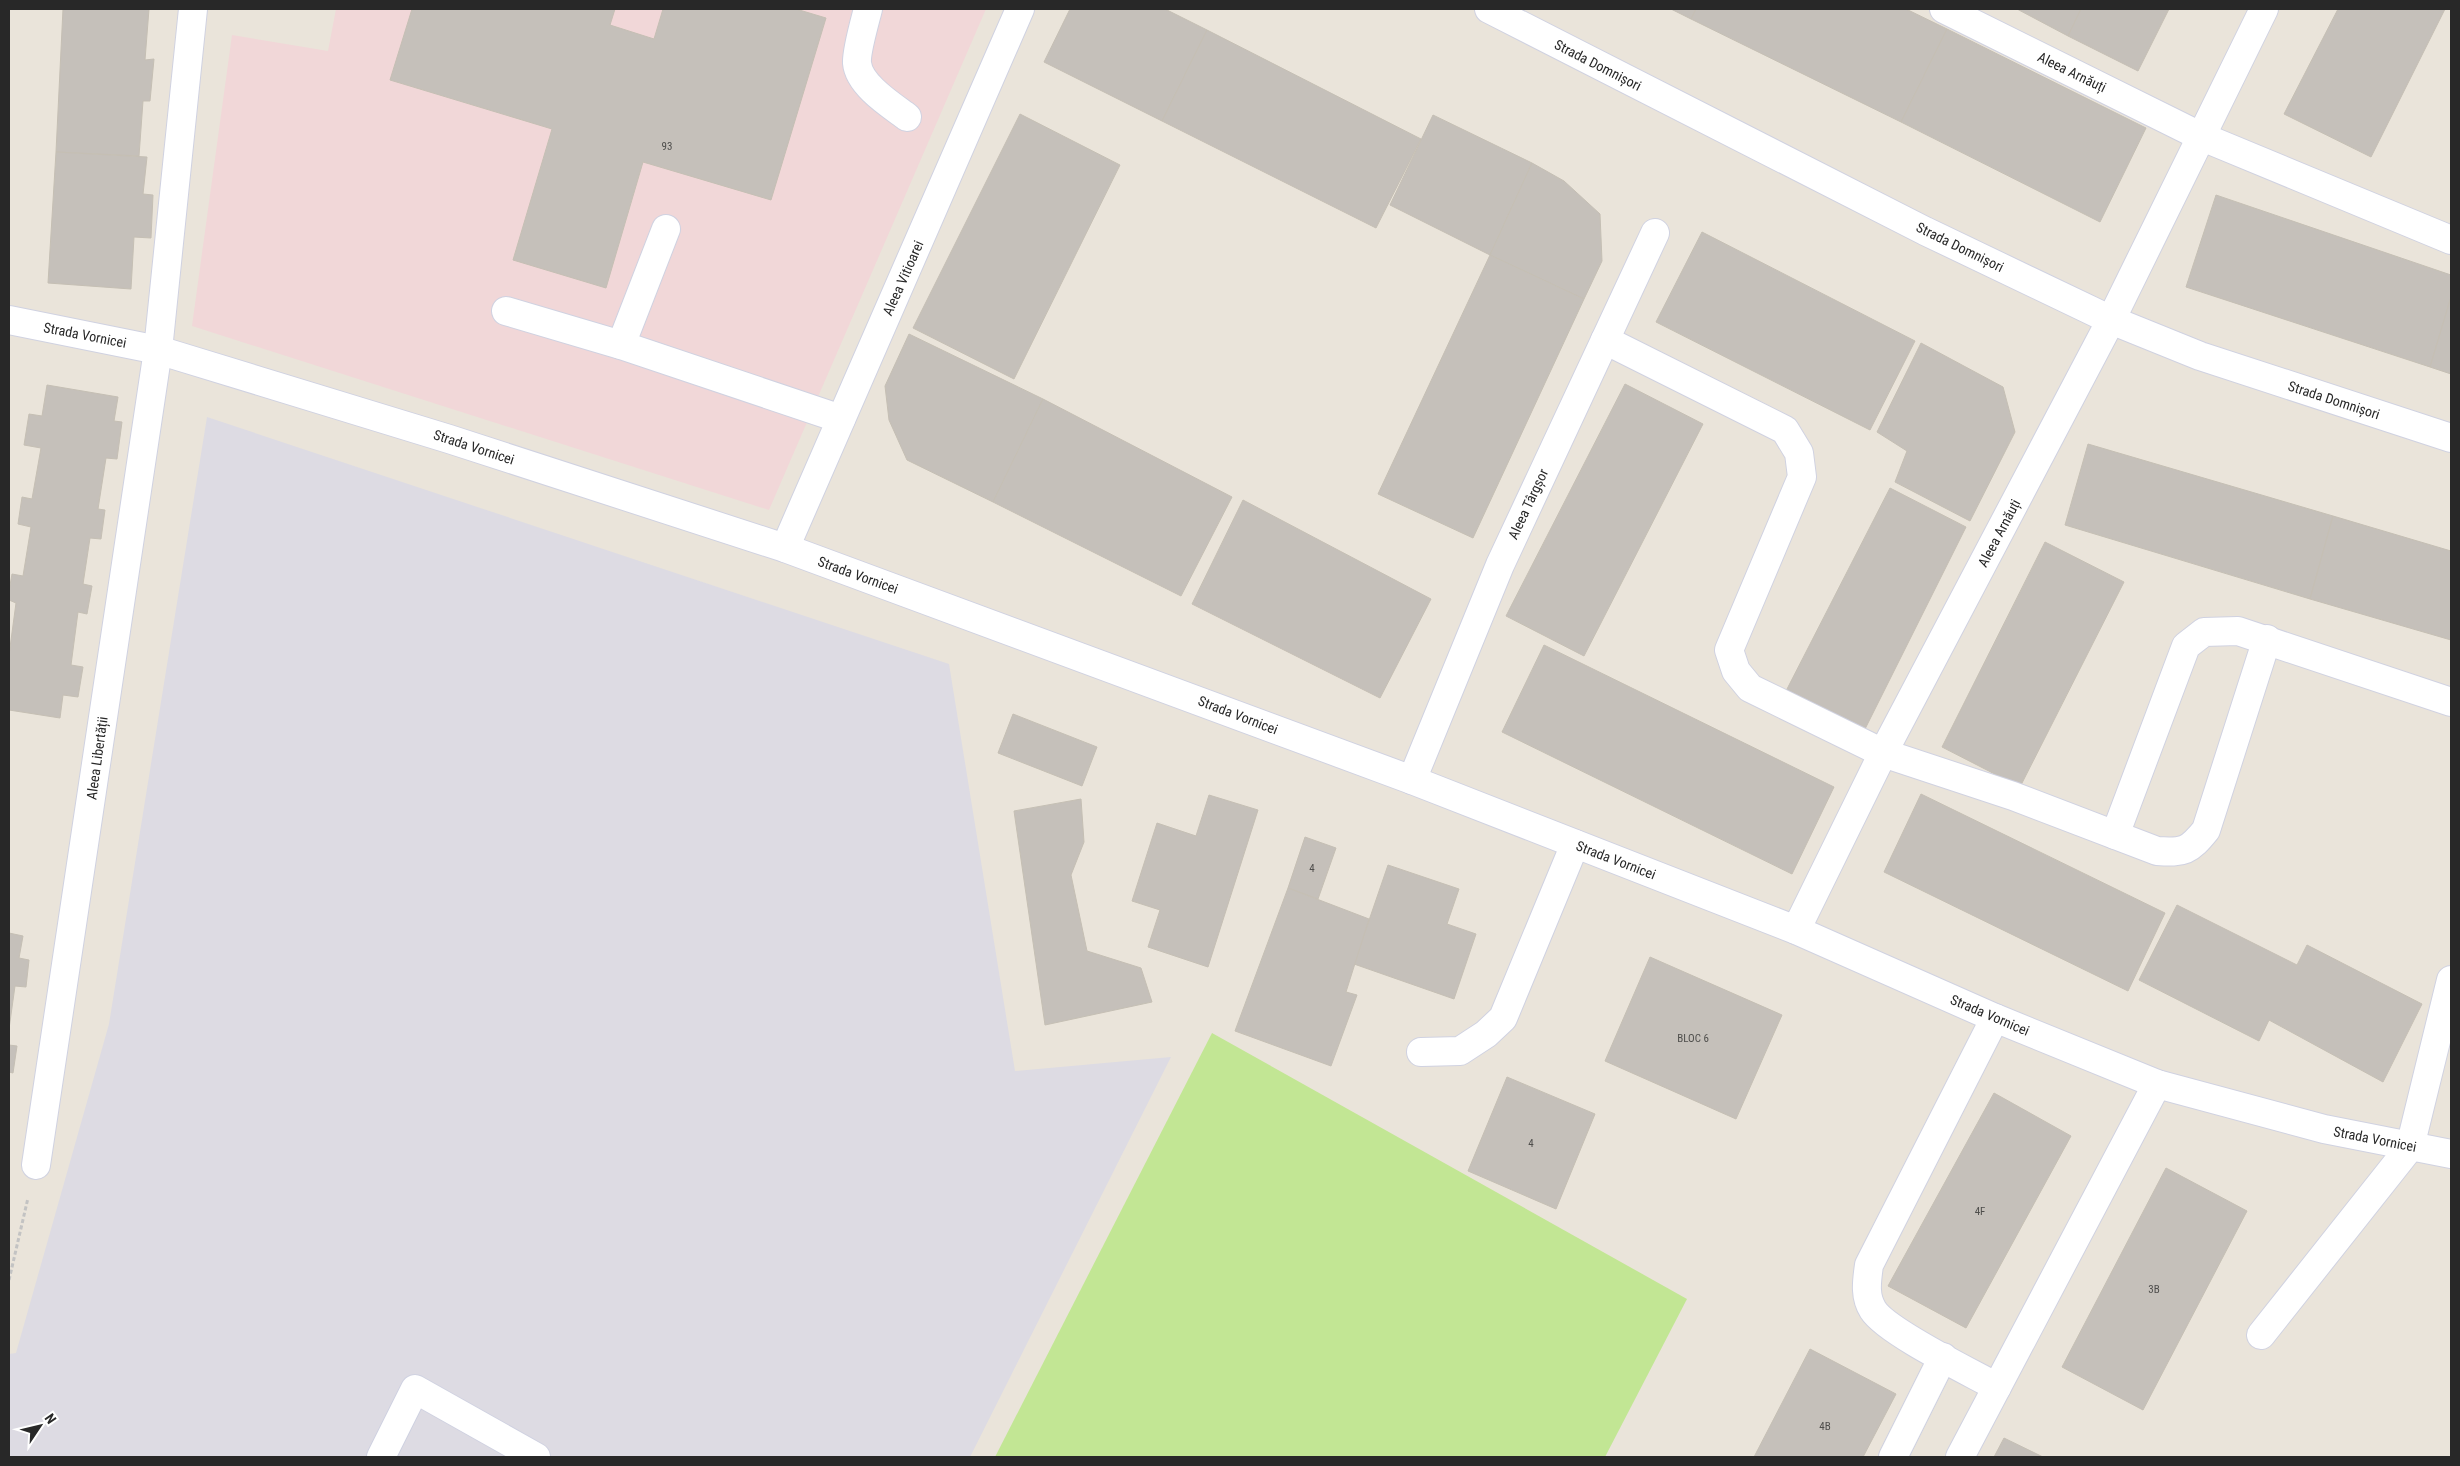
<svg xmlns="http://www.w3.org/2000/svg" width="2460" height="1466" viewBox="0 0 2460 1466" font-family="'Roboto Condensed',sans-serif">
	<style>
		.industrial { fill: #dddbe3 }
		.medical { fill: #f1d7d8 }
		.pitch { fill: #c2e694 }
		.building { fill: #c5c0ba; stroke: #c5bfb4 }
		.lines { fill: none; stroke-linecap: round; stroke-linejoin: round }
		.minor-casing { stroke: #d0d2e1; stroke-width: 30 }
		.path { stroke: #c3c3c3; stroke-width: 3; stroke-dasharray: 4 2.5; stroke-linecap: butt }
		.minor { stroke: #fff; stroke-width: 28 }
		.labels { text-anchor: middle; stroke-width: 4; stroke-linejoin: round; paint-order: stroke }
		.number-label { font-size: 11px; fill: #4f4e4c }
		.street-label { font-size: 14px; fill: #282828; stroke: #fff }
	</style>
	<rect width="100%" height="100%" fill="#eae4da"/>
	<polygon class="industrial" points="207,417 949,664 1015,1071 1171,1057 970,1457 9,1457 9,1354 16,1353 109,1024"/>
	<polygon class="medical" points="336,9 986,9 769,510 192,326 232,35 328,51"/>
	<polygon class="pitch" points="1212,1033 1687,1299 1605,1457 995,1457"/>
	<g class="building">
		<polygon points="63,9 149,9 145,60 154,59 150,101 143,101 139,156 56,152"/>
		<polygon points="412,9 615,9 610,25 654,39 663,9 796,9 826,18 771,200 643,162 606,288 513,260 552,129 390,80"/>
		<polygon points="1070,9 1165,9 1207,30 1162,121 1044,62"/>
		<polygon points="1671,9 1696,9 1691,19"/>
		<polygon points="1696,9 1906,9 1947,29 1901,122 1691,19"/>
		<polygon points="2017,9 2081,9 2068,36"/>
		<polygon points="2081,9 2169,9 2138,71 2068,36"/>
		<polygon points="2338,9 2445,9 2371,157 2284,114"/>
		<polygon points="1947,29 2146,128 2100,222 1901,122"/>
		<polygon points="1207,30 1421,139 1376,228 1162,121"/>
		<polygon points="1020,114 1120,165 1014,379 913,328"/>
		<polygon points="1433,115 1532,163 1490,255 1390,205"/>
		<polygon points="56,152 147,157 143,194 153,195 151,238 134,237 131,289 48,283"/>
		<polygon points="1532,163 1564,181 1600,214 1602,261 1584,299 1490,255"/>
		<polygon points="2216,195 2451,275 2451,297 2430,367 2186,287"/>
		<polygon points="1702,232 1915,341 1870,430 1656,322"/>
		<polygon points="1490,255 1584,299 1473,538 1378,494"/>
		<polygon points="2451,297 2451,374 2430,367"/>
		<polygon points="909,334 1043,399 993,502 907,460 889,420 885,386"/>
		<polygon points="1921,343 2003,387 2015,432 1970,521 1895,482 1907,451 1877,432"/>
		<polygon points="1625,384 1703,424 1584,656 1506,616"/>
		<polygon points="47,385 118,397 114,421 122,422 117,459 106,458 98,509 105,510 101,539 90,538 83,584 92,586 87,614 78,612 71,665 83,667 78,697 63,695 60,718 9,710 9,655 16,603 9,600 9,591 12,574 23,576 31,527 18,524 22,497 32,499 41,448 24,445 29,414 42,416"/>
		<polygon points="1043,399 1232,497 1181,596 993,502"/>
		<polygon points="2088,444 2333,516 2310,599 2065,525"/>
		<polygon points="1890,488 1966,527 1864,731 1786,691"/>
		<polygon points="1243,500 1431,599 1380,698 1192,604"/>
		<polygon points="2333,516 2451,551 2451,640 2310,599"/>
		<polygon points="2045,542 2124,582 2020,787 1942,747"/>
		<polygon points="1544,645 1834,787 1792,874 1502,732"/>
		<polygon points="1013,714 1097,747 1082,786 998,753"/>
		<polygon points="1921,794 2165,913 2128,991 1884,872"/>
		<polygon points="1209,795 1258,810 1208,967 1148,947 1160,910 1132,901 1157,823 1196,836"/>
		<polygon points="1081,799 1084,842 1071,875 1087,951 1141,968 1152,1002 1045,1025 1014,811"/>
		<polygon points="1305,837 1336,848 1318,899 1288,888"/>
		<polygon points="1388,865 1459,889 1447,924 1476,934 1454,999 1354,964"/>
		<polygon points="1288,888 1369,919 1346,992 1357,995 1331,1066 1235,1031"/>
		<polygon points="2177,905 2297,965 2307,945 2422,1004 2383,1082 2269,1020 2259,1041 2139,980"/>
		<polygon points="9,933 23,936 19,958 29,960 26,987 15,986 9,1029"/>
		<polygon points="1650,957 1782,1015 1736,1119 1605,1061"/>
		<polygon points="9,1045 17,1046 13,1073 9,1072"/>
		<polygon points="1507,1077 1595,1114 1556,1209 1468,1171"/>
		<polygon points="1994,1093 2071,1136 1966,1328 1888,1286"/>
		<polygon points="2166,1168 2247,1211 2143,1410 2062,1367"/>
		<polygon points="1810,1349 1896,1394 1863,1457 1754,1457"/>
		<polygon points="2004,1438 2043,1457 1994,1457"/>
	</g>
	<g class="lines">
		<defs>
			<g id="minor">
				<path d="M868,9C865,21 856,52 857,63C859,85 891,105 907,117"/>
				<polyline points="1489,9 1925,231 2111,320 2200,356 2451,438"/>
				<polyline points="1944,9 2200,136 2451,240"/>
				<polyline points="506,311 621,345 841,419"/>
				<polyline points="9,320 158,350 449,439 785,548 1412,780 1796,930 1995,1018 2157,1084 2324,1129 2451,1154"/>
				<path d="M1605,340L1785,430L1799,453L1802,477L1729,650L1736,671L1750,688L1883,753L2013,796L2157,851C2184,853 2189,851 2206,830L2267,639"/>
				<polyline points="621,345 666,229"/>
				<polyline points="785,548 1020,9"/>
				<polyline points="1412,780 1500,565 1655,233"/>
				<polyline points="2115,835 2186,646 2204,632 2238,631 2451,702"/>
				<polyline points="1796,930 1883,753 2111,320 2264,9"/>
				<path d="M1995,1018L1869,1265C1867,1280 1864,1296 1873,1310C1887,1332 1970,1372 1997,1387"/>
				<polyline points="1421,1052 1460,1051 1486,1034 1503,1018 1575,844"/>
				<polyline points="36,1165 158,350 193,9"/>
				<polyline points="2261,1335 2410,1147 2451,980"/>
				<polyline points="381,1457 415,1389 536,1457"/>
				<polyline points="1893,1457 1943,1357"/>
				<polyline points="1960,1457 2157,1084"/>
			</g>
		</defs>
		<use href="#minor" class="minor-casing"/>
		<polyline class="path" points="9,1280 28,1198"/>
		<use href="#minor" class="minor"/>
	</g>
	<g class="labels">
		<g class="number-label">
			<text x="667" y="150">93</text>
			<text x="1312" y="872">4</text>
			<text x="1693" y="1042">BLOC 6</text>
			<text x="1531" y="1147">4</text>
			<text x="1980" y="1215">4F</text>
			<text x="2154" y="1293">3B</text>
			<text x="1825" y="1430">4B</text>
		</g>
		<g class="street-label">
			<text transform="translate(1598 65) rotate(27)" y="5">Strada Domnișori</text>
			<text transform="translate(2072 72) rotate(26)" y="5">Aleea Arnăuți</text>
			<text transform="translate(1960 247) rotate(26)" y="5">Strada Domnișori</text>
			<text transform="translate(903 278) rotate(-66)" y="5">Aleea Vitioarei</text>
			<text transform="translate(85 335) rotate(11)" y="5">Strada Vornicei</text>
			<text transform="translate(2334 400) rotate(18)" y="5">Strada Domnișori</text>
			<text transform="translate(474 447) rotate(18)" y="5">Strada Vornicei</text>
			<text transform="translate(1528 504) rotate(-65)" y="5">Aleea Târgșor</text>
			<text transform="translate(1999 533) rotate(-62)" y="5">Aleea Arnăuți</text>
			<text transform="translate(858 575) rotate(20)" y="5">Strada Vornicei</text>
			<text transform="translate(1238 715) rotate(21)" y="5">Strada Vornicei</text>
			<text transform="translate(97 758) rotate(-82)" y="5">Aleea Libertății</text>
			<text transform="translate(1616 860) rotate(21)" y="5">Strada Vornicei</text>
			<text transform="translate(1990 1015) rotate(23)" y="5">Strada Vornicei</text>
			<text transform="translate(2375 1139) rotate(11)" y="5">Strada Vornicei</text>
		</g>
	</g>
	<rect width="2460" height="1466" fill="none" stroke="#282828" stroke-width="20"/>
	<g transform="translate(40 1426) rotate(55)" stroke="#ffffff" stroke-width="4" paint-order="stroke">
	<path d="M0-4L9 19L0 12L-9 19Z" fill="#282828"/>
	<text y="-8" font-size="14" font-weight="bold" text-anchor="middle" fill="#282828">N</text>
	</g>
</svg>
